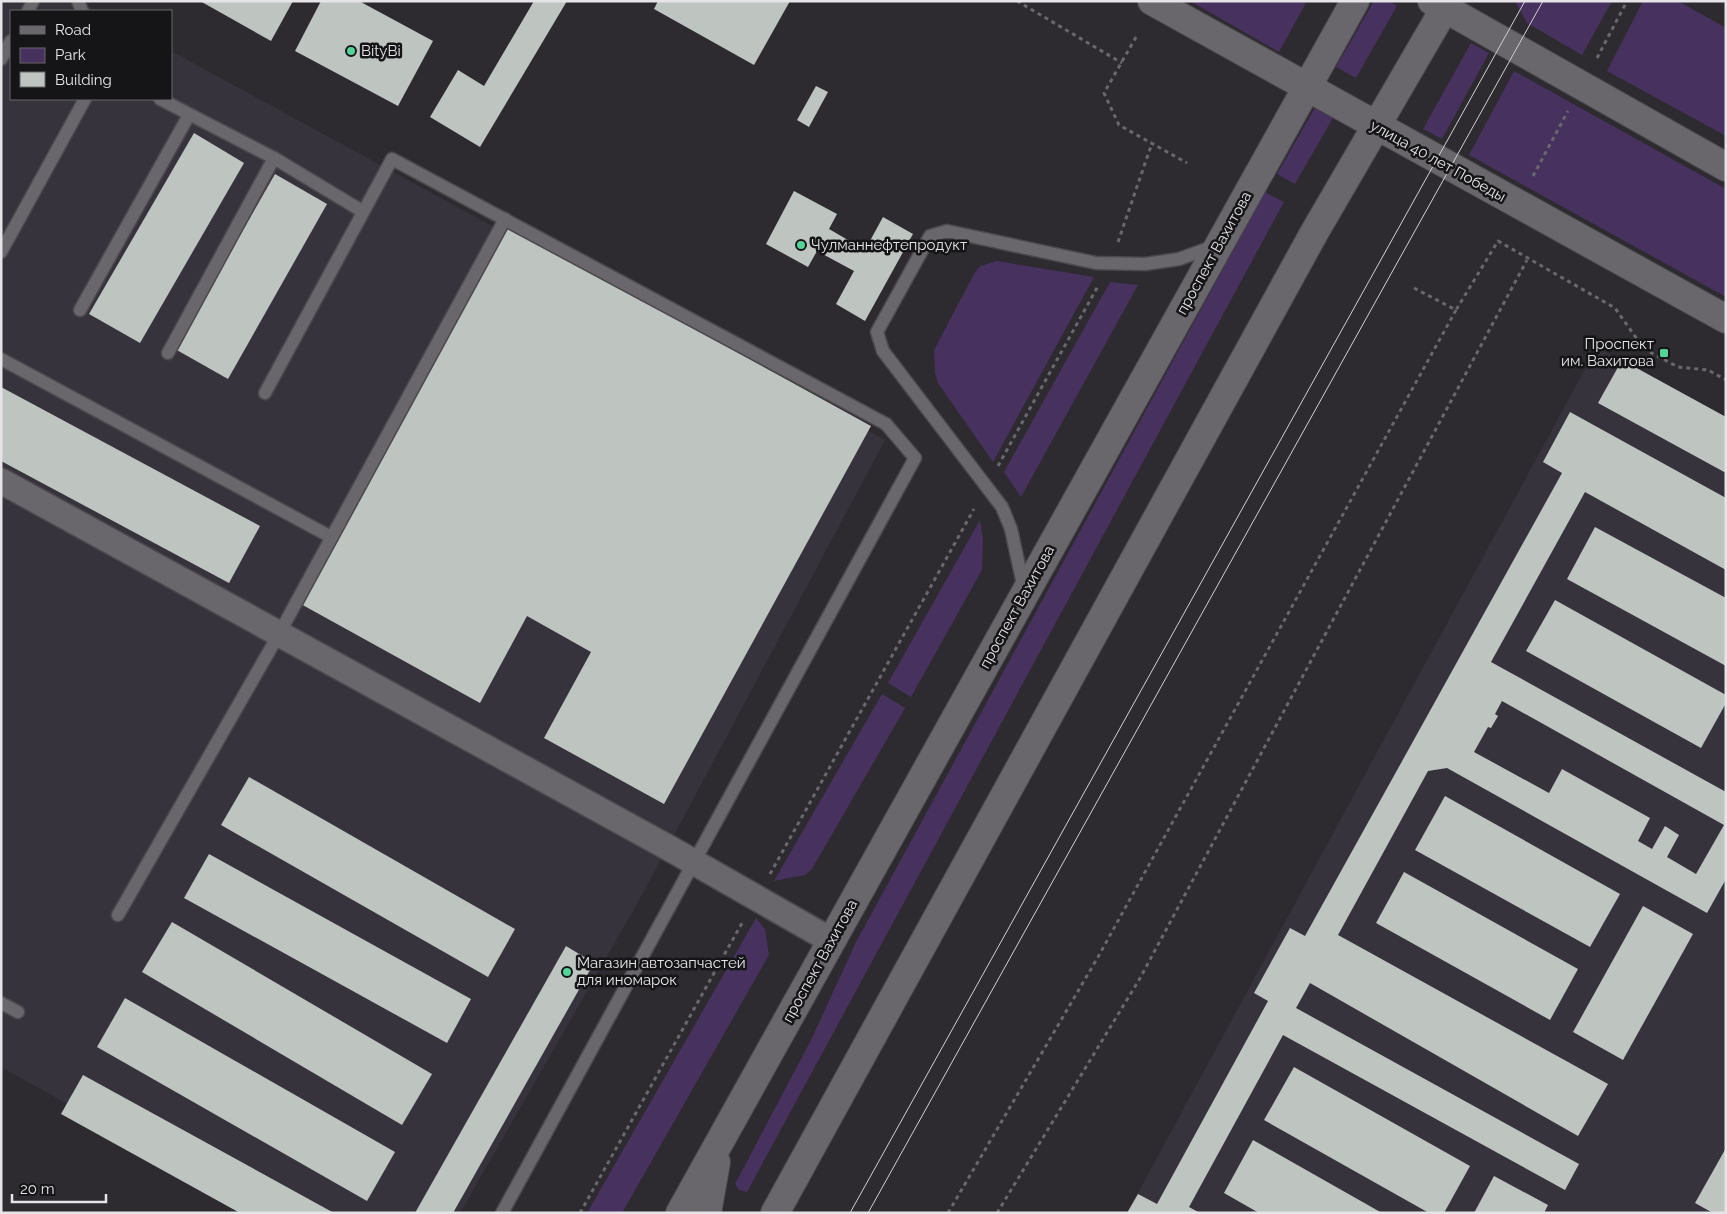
<svg xmlns="http://www.w3.org/2000/svg" width="1727" height="1214" viewBox="0 0 1727 1214" font-family="Raleway,sans-serif">
	<style>
		.built { fill: #37333c }
		.green { fill: #47315e }
		.building { fill: #bec5c1; fill-rule: evenodd }
		.lines { fill: none; stroke-linecap: round; stroke-linejoin: round }
		.lane-casing { stroke: #4b494d; stroke-width: 15 }
		.street-casing { stroke: #4b494d; stroke-width: 28 }
		.secondary-casing { stroke: #4b494d; stroke-width: 30 }
		.path { stroke: #6a686c; stroke-width: 3; stroke-dasharray: 4 4; stroke-linecap: butt }
		.lane { stroke: #69666c; stroke-width: 12 }
		.street { stroke: #69666c; stroke-width: 25 }
		.secondary { stroke: #69666c; stroke-width: 28 }
		.tram { stroke: #d1cfd2; stroke-width: 1 }
		.poi-dot { fill: #53d397; stroke: #151416; stroke-width: 2 }
		.labels { text-anchor: middle; stroke-width: 5; stroke-linejoin: round; paint-order: stroke }
		.poi-label { font-size: 15px; fill: #e6e4e7; stroke: #151416; text-anchor: start }
		.street-label { font-size: 15px; fill: #e6e4e7; stroke: #151416 }
	</style>
	<rect width="100%" height="100%" fill="#2d2b2f"/>
	<g class="built">
		<polygon points="1,1 79,1 97,11 11,11 11,99 171,99 171,51 885,440 642,895 460,1213 262,1213 1,1067"/>
		<polygon points="1597,347 1726,417 1726,1213 1127,1213"/>
	</g>
	<g class="green">
		<polygon points="1190,1 1307,1 1279,52"/>
		<polygon points="1374,1 1389,1 1397,6 1356,78 1336,67"/>
		<polygon points="1515,1 1612,1 1582,55 1527,23"/>
		<polygon points="1643,1 1678,1 1726,28 1726,136 1607,71"/>
		<polygon points="1471,43 1489,53 1442,139 1423,129"/>
		<polygon points="1514,71 1726,189 1726,297 1469,155"/>
		<polygon points="1316,106 1334,116 1295,184 1277,174"/>
		<polygon points="1265,192 1284,202 747,1192 739,1190 735,1184 811,1040 856,942"/>
		<polygon points="997,261 1094,277 993,462 938,383 935,373 934,350 974,274 980,266"/>
		<polygon points="1110,282 1138,285 1021,497 1004,472"/>
		<polygon points="980,520 983,539 982,570 911,697 888,683"/>
		<polygon points="882,694 905,708 812,869 805,875 774,881"/>
		<polygon points="756,918 765,929 769,955 622,1213 587,1213"/>
	</g>
	<g class="building">
		<polygon points="200,1 293,1 271,41"/>
		<polygon points="321,1 359,1 433,41 398,106 295,51"/>
		<polygon points="534,1 567,1 480,147 430,117 458,70 484,86"/>
		<polygon points="658,1 790,1 754,65 654,9"/>
		<polygon points="816,86 828,92 809,127 797,120"/>
		<polygon points="194,133 244,163 140,343 89,314"/>
		<polygon points="275,174 327,204 228,379 175,349"/>
		<polygon points="794,191 837,214 829,229 865,250 883,217 913,234 865,321 836,304 854,271 817,251 808,267 766,244"/>
		<polygon points="506,225 871,426 664,804 544,738 591,652 527,616 480,703 299,603"/>
		<polygon points="1622,360 1726,417 1726,473 1598,403"/>
		<polygon points="1,387 260,526 229,583 1,461"/>
		<path d="M1570,412L1726,498V570L1585,492L1491,662L1726,792V879L1707,913L1447,768L1428,771L1338,935L1608,1084L1578,1136L1310,983L1296,1008L1579,1164L1565,1190L1283,1035L1189,1207L1200,1213H1127L1138,1194L1157,1204L1268,1001L1254,993L1290,928L1305,936L1562,473L1543,462ZM1502,701L1724,825L1696,874L1667,857L1679,835L1665,826L1652,849L1638,841L1650,818L1562,769L1549,793L1474,752L1488,727L1491,728L1498,716L1495,714Z"/>
		<polygon points="1595,527 1726,598 1726,666 1567,579"/>
		<polygon points="1555,600 1726,695 1726,703 1701,748 1526,651"/>
		<polygon points="249,777 515,929 488,977 221,825"/>
		<polygon points="1445,796 1620,894 1590,947 1415,850"/>
		<polygon points="209,854 471,999 447,1043 184,898"/>
		<polygon points="1404,872 1578,969 1550,1020 1376,923"/>
		<polygon points="1643,906 1693,934 1623,1060 1573,1032"/>
		<polygon points="172,922 432,1074 402,1125 142,972"/>
		<polygon points="566,946 594,963 453,1213 415,1213"/>
		<polygon points="125,998 395,1152 367,1201 97,1047"/>
		<polygon points="1294,1067 1470,1166 1444,1213 1429,1213 1264,1120"/>
		<polygon points="83,1075 334,1213 240,1213 61,1114"/>
		<polygon points="1253,1140 1382,1213 1259,1213 1224,1193"/>
		<polygon points="1726,1148 1726,1213 1713,1213 1695,1203"/>
		<polygon points="1494,1176 1548,1205 1544,1213 1474,1213"/>
	</g>
	<g class="lines">
		<defs>
			<g id="lane">
				<polyline points="78,1 82,11"/>
				<polyline points="28,11 33,1"/>
				<polyline points="1,59 11,41"/>
				<polyline points="160,99 274,158 362,211"/>
				<polyline points="1,252 85,99"/>
				<polyline points="80,310 189,115"/>
				<polyline points="168,353 274,158"/>
				<polyline points="1,359 331,537"/>
				<polyline points="265,393 392,159 886,424 915,458 502,1213"/>
				<polyline points="1024,589 1011,529 1002,507 883,351 877,332 930,236 947,231 1096,263 1145,264 1179,259 1215,246"/>
				<polyline points="118,915 279,634 505,219"/>
				<polyline points="1,1003 18,1012"/>
			</g>
			<polyline id="street" points="1,481 669,848 832,941"/>
			<g id="secondary">
				<polyline points="1152,1 1726,319"/>
				<polyline points="1432,1 1726,167"/>
				<polyline points="680,1213 1355,1"/>
				<polyline points="707,1213 716,1162"/>
				<polyline points="775,1213 1314,233 1449,1"/>
			</g>
		</defs>
		<use href="#lane" class="lane-casing"/>
		<use href="#street" class="street-casing"/>
		<use href="#secondary" class="secondary-casing"/>
		<g class="path">
			<polyline points="1017,1 1122,63"/>
			<polyline points="1136,37 1104,93 1119,125 1187,163"/>
			<polyline points="1597,58 1627,1"/>
			<polyline points="1533,176 1568,111"/>
			<polyline points="1118,242 1152,143"/>
			<polyline points="1414,288 1456,310 1498,241 1615,308 1644,349 1678,367 1708,370 1726,380"/>
			<polyline points="998,466 1098,286"/>
			<polyline points="770,874 974,509"/>
			<polyline points="580,1213 742,923"/>
			<polyline points="948,1213 1098,957 1456,310"/>
			<polyline points="997,1213 1139,980 1527,260"/>
		</g>
		<use href="#lane" class="lane"/>
		<use href="#street" class="street"/>
		<use href="#secondary" class="secondary"/>
		<g class="tram">
			<polyline points="850,1213 1525,1"/>
			<polyline points="868,1213 1543,1"/>
		</g>
	</g>
	<g class="poi-dot">
		<circle cx="351" cy="51" r="5"/>
		<circle cx="801" cy="245" r="5"/>
		<rect x="1659" y="348" width="10" height="10" rx="2.5"/>
		<circle cx="567" cy="972" r="5"/>
	</g>
	<g class="labels">
		<g class="poi-label">
			<text x="361" y="56">BityBi</text>
			<text x="811" y="250">Чулманнефтепродукт</text>
			<text x="1654" y="349" text-anchor="end">Проспект<tspan x="1654" dy="17">им. Вахитова</tspan></text>
			<text x="577" y="968">Магазин автозапчастей<tspan x="577" dy="17">для иномарок</tspan></text>
		</g>
		<g class="street-label">
			<text transform="translate(1438 161) rotate(29)" y="5">улица 40 лет Победы</text>
			<text transform="translate(1214 253) rotate(-61)" y="5">проспект Вахитова</text>
			<text transform="translate(1017 607) rotate(-61)" y="5">проспект Вахитова</text>
			<text transform="translate(820 961) rotate(-61)" y="5">проспект Вахитова</text>
		</g>
	</g>
	<rect width="1727" height="1214" fill="none" stroke="#e6e4e7" stroke-width="5"/>
	<rect x="10" y="10" width="162" height="90" fill="#151416" stroke="#69676a"/>
	<rect x="20" y="26" width="25" height="8" fill="#69666c" stroke="#69676a"/>
	<text x="55" y="35" font-size="15" fill="#e6e4e7">Road</text>
	<rect x="20" y="48" width="25" height="15" fill="#47315e" stroke="#69676a"/>
	<text x="55" y="60" font-size="15" fill="#e6e4e7">Park</text>
	<rect x="20" y="72" width="25" height="15" fill="#bec5c1" stroke="#69676a"/>
	<text x="55" y="85" font-size="15" fill="#e6e4e7">Building</text>
	<path d="M12 1194v8h94v-8" fill="none" stroke="#e6e4e7" stroke-width="2.5"/>
	<text x="20" y="1194" font-size="15" fill="#e6e4e7" stroke="#151416" stroke-width="4" paint-order="stroke">20 m</text>
</svg>
